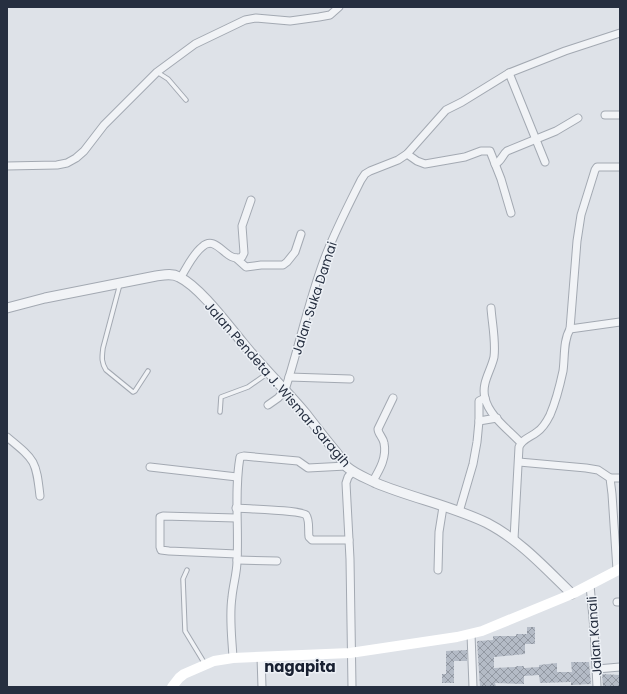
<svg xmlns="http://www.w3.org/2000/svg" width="627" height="694" viewBox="0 0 627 694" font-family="Poppins,sans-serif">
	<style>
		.building { fill: url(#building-cross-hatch) }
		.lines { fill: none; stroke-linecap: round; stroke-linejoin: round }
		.service-casing { stroke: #a3a9b2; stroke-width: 5.5 }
		.minor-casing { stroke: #a3a9b2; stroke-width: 9 }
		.tertiary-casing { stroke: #a3a9b2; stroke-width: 11 }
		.service { stroke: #f1f3f6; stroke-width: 3.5 }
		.minor { stroke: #f1f3f6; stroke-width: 7 }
		.tertiary { stroke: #f1f3f6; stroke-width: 9 }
		.secondary { stroke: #fff; stroke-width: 10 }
		.labels { text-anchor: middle; stroke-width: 3; stroke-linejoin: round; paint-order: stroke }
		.street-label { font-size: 13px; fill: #262f40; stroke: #edf1f6 }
		.quarter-label { font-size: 15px; font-weight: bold; fill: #182031; stroke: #edf1f6 }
	</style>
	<defs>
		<pattern id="building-cross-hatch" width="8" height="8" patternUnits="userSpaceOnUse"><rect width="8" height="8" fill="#b4bbc6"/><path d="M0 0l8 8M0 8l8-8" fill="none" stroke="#9298a2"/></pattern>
	</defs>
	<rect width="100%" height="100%" fill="#dee2e8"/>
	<g class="building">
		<polygon points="527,627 535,627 535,644 525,644 525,654 494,657 494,668 516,667 516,666 524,666 524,668 539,667 539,665 557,663 557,672 572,672 571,662 589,662 591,684 571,685 571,682 540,683 539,675 524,676 524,684 495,683 496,687 480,687 477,641 493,640 493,636 516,636 516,634 527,634"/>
		<polygon points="467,650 467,661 454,661 454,683 442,683 442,674 446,674 446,651"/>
		<polygon points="602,674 620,675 620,687 603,687"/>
	</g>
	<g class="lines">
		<defs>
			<g id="service">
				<polyline points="157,72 168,79 186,100"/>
				<path d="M120,284L103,348C102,357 101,362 106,370L133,392L135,391L148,371"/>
				<polyline points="220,412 221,397 248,387 268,373"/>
				<polyline points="187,570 183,579 185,631 205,664"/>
			</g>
			<g id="minor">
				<polyline points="509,73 545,162"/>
				<polyline points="605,115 620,115"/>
				<polyline points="407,154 417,161 425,164 465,157 481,151 490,151 501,179 511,213"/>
				<path d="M495,164C502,161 502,155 507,151L556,131L578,118"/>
				<polyline points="7,166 57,165 67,163 76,158 84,151 104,125 157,72 195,44 245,20 256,18 290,21 319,17 330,15 339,7"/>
				<polyline points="236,258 246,267 261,265 283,265 287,262 295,252 301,234"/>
				<path d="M181,277C187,267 193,254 202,247C217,233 226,264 242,257L244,253L242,226L251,200"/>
				<path d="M491,308C492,323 496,341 494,357C491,371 481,383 485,398C489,416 509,430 521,443"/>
				<polyline points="570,329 620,322"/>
				<polyline points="289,377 350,379"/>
				<path d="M268,405L278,398L285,390C299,347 308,303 324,260C334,233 348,206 361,180L365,174L370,171L398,160L407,154L446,110L462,102L509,73L565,51L620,33"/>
				<polyline points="479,421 497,418"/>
				<path d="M7,437C35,460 36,460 40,496"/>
				<polyline points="519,462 586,468 598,470 610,478 612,494 617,570"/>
				<polyline points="150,467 237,477"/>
				<polyline points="610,478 620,478"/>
				<path d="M373,481C380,469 387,457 384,443C383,437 378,434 378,429L393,398"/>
				<path d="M236,508C247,509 300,510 306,515C310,520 308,531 309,537L312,540H349"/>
				<polyline points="459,512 473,464 477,442 479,421 479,401 485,398"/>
				<polyline points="236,518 163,516 160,517 160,547 161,550 169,551 237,554"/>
				<path d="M514,539L519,447C522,439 531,437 537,432C543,428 547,421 550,415C556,401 560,385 563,371C565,357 563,341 570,329L577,241L581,215L595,170L597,167H620"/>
				<polyline points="237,560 277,561"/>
				<polyline points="438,570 439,532 443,507"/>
				<polyline points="590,585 594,629 597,687"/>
				<polyline points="617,602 620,602"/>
				<polyline points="471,634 473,687"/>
				<polyline points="261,657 262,687"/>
				<path d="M233,658C232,638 229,617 232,597C233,585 237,573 237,561C239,526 234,492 240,457L244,456L298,461L308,468L346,466"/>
				<polyline points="597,669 620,667"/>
				<polyline points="352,687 350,559 346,483 348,477 353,471"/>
			</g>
			<path id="tertiary" d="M7,308L45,298L156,276C164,275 172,273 179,277C200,287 227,324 242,342C262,367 285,389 306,414C316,427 326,440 336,452C340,457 343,463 347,467C355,474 366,478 376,483C412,498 452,506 487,523C520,540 546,569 572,594"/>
		</defs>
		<use href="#service" class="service-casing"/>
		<use href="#minor" class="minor-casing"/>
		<use href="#tertiary" class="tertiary-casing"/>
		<use href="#service" class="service"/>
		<use href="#minor" class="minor"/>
		<use href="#tertiary" class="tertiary"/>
		<polyline class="secondary" points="172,687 179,678 184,674 214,661 233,658 350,653 457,637 482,631 572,594 620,569"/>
	</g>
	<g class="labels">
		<g class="street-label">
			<text transform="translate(314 298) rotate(-72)" y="5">Jalan Suka Damai</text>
			<text transform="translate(278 384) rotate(49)" y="5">Jalan Pendeta J. Wismar Saragih</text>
			<text transform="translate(594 636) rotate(-94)" y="5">Jalan Kanali</text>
		</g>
		<g class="quarter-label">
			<text x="300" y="672">nagapita</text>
		</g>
	</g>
	<rect width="627" height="694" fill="none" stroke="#262f40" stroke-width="16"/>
</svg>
